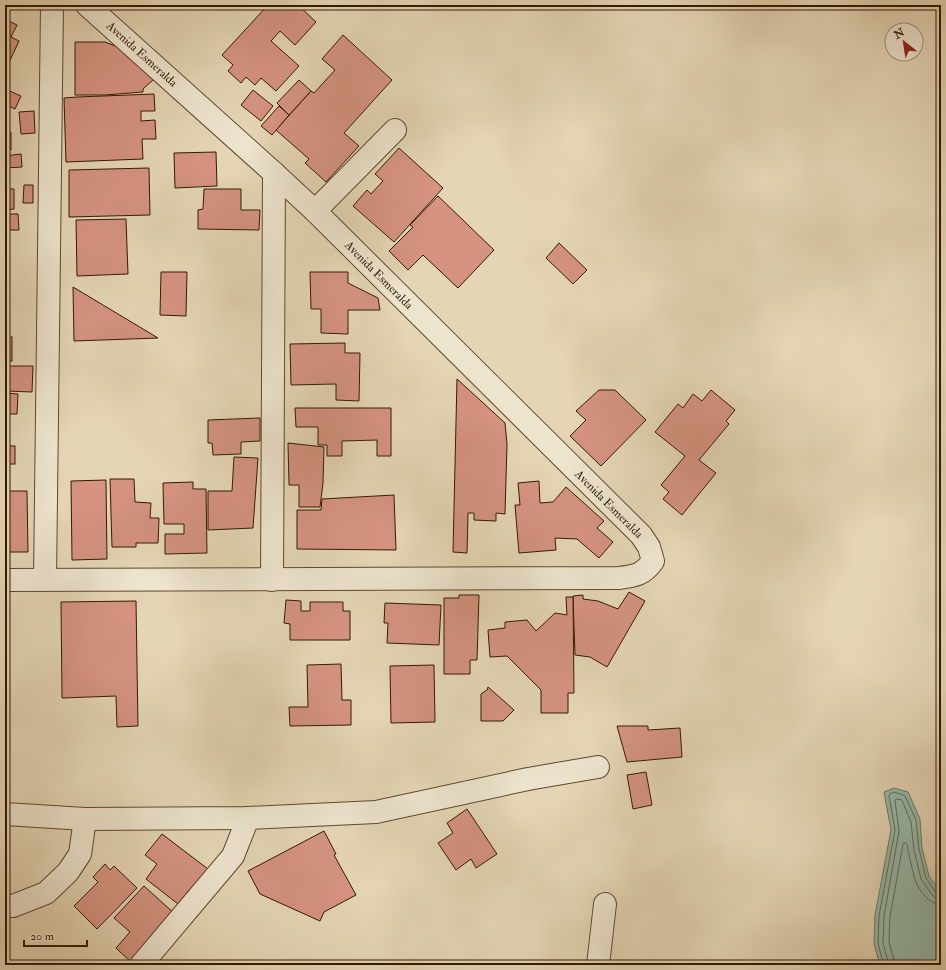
<svg xmlns="http://www.w3.org/2000/svg" width="946" height="970" viewBox="0 0 946 970" font-family="'IM FELL Double Pica',serif">
	<style>
		.water { fill: #95b9ab; stroke: #6e7967 }
		.lines { fill: none; stroke-linecap: round; stroke-linejoin: round }
		.shore { stroke: #646a56; stroke-width: 1 }
		.building { fill: #d59380; stroke: #331a02 }
		.minor-casing { stroke: #5f492e; stroke-width: 24 }
		.minor { stroke: #ede4ce; stroke-width: 22 }
		.labels { text-anchor: middle; stroke-width: 3.5; stroke-linejoin: round; paint-order: stroke }
		.street-label { font-size: 12px; fill: #331a02; stroke: #ede4ce }
	</style>
	<rect width="100%" height="100%" fill="#e4d5b4"/>
	<filter id="stains"><feTurbulence type="fractalNoise" baseFrequency=".005" numOctaves="4"/><feColorMatrix values="0 0 0 0 .2 0 0 0 0 .09 0 0 0 0 .02 0 0 0 .5 -.17"/></filter>
	<radialGradient id="worn" r=".72"><stop offset=".6" stop-color="#630" stop-opacity="0"/><stop offset="1" stop-color="#630" stop-opacity=".3"/></radialGradient>
	<polygon class="water" points="894,788 908,792 920,819 922,848 929,876 941,892 941,965 880,965 874,944 875,915 891,830 884,792"/>
	<g class="lines">
		<g class="shore">
			<polyline points="884,965 878,944 879,916 895,830 889,796 890,794 894,792 905,796 916,820 919,849 926,878 936,893 941,894"/>
			<polyline points="889,965 883,943 884,916 899,831 895,801 896,799 902,800 911,822 914,850 921,879 933,896 937,899 941,899"/>
			<path d="M895,965L894,960L889,942L890,917L903,844L904,843H906L907,844L908,851L915,880C919,891 929,904 941,905"/>
		</g>
	</g>
	<g class="building">
		<polygon points="268,5 298,5 316,22 295,45 280,31 271,41 299,66 276,91 261,78 255,85 246,77 241,83 228,71 233,65 222,55"/>
		<polygon points="5,19 17,25 11,37 19,41 5,71"/>
		<polygon points="343,35 392,80 344,133 359,146 326,182 305,163 309,159 276,130 311,91 314,93 335,70 322,59"/>
		<polygon points="75,42 105,42 126,50 154,79 143,89 143,92 105,95 75,95"/>
		<polygon points="299,80 311,91 289,115 277,103"/>
		<polygon points="5,89 21,96 15,109 5,104"/>
		<polygon points="253,90 273,106 261,121 241,105"/>
		<polygon points="154,94 155,111 141,111 141,121 155,120 156,139 142,139 143,159 66,162 64,98 77,97"/>
		<polygon points="279,106 289,115 272,135 261,126"/>
		<polygon points="34,111 35,133 21,134 19,112"/>
		<polygon points="11,132 11,150 5,150 5,133"/>
		<polygon points="399,148 443,188 394,242 353,206 367,190 371,194 383,181 375,174"/>
		<polygon points="216,152 217,186 175,188 174,153"/>
		<polygon points="21,154 22,167 5,168 5,156"/>
		<polygon points="149,168 150,215 69,217 69,170"/>
		<polygon points="24,185 33,185 33,203 23,203"/>
		<polygon points="5,189 14,189 14,209 5,210"/>
		<polygon points="204,189 241,189 241,210 260,210 259,230 198,229 198,210 203,209"/>
		<polygon points="438,196 494,250 458,288 423,255 408,270 389,251 413,227 410,225"/>
		<polygon points="5,214 18,214 19,230 5,230"/>
		<polygon points="126,219 128,274 77,276 76,220"/>
		<polygon points="559,243 587,270 573,284 546,258"/>
		<polygon points="161,272 187,272 186,316 160,315"/>
		<polygon points="310,272 348,272 348,283 378,298 380,310 348,310 348,334 321,333 321,309 311,309"/>
		<polygon points="73,287 158,338 74,341"/>
		<rect x="5" y="337" width="7" height="24"/>
		<polygon points="345,343 345,353 360,353 359,401 336,400 336,384 291,385 290,344"/>
		<polygon points="8,366 33,366 32,392 7,391"/>
		<polygon points="457,379 505,423 507,444 505,514 496,513 496,521 474,520 474,513 468,513 467,553 453,552"/>
		<polygon points="599,390 615,390 646,420 601,466 570,436 586,420 576,411"/>
		<polygon points="711,390 735,410 726,421 729,424 699,460 716,473 682,515 663,499 669,492 661,485 685,456 655,432 678,404 683,408 693,394 702,401"/>
		<polygon points="5,393 18,394 17,414 5,414"/>
		<polygon points="295,408 391,408 391,456 377,456 377,440 342,441 342,456 327,456 327,445 318,445 318,427 296,427"/>
		<polygon points="260,418 260,441 241,442 241,454 213,455 212,443 208,443 208,420"/>
		<polygon points="288,443 324,447 323,483 320,507 299,507 299,485 289,485"/>
		<rect x="5" y="446" width="10" height="18"/>
		<polygon points="234,457 258,458 253,528 208,530 208,491 232,491"/>
		<polygon points="110,479 134,479 135,502 151,503 150,518 159,518 158,543 136,543 136,547 112,547"/>
		<polygon points="106,480 107,559 72,560 71,481"/>
		<polygon points="539,481 540,503 553,502 566,487 604,521 597,528 613,542 599,558 577,539 555,538 556,550 519,553 515,505 520,505 518,483"/>
		<polygon points="193,482 193,489 206,489 207,553 165,554 165,534 184,534 184,524 164,524 163,483"/>
		<polygon points="5,491 27,491 28,552 5,552"/>
		<polygon points="394,495 396,550 297,549 297,510 321,510 322,499"/>
		<polygon points="629,592 645,601 607,667 590,657 575,655 573,596 583,595 583,599 598,601 618,609"/>
		<polygon points="459,595 479,595 477,660 470,660 470,674 444,674 444,598 459,598"/>
		<polygon points="566,597 573,597 574,693 568,693 568,713 541,713 541,690 507,656 490,657 488,630 505,628 505,622 527,620 536,631 555,613 567,615"/>
		<polygon points="286,600 301,601 301,611 310,611 310,602 343,602 343,611 350,611 350,640 290,640 290,624 284,623"/>
		<polygon points="136,601 138,726 117,727 116,696 62,698 61,602"/>
		<polygon points="385,603 441,605 439,645 387,643 388,623 384,623"/>
		<polygon points="341,664 342,700 351,700 351,725 290,726 289,707 308,707 307,665"/>
		<polygon points="434,665 435,722 391,723 390,666"/>
		<polygon points="488,687 514,710 503,721 481,721 481,694 487,690"/>
		<polygon points="617,726 648,726 648,730 680,728 682,757 627,762"/>
		<polygon points="646,772 652,805 633,809 627,775"/>
		<polygon points="467,809 497,854 476,868 471,859 456,870 438,843 453,833 447,823"/>
		<polygon points="324,831 336,854 334,855 356,895 324,912 320,921 260,894 248,871"/>
		<polygon points="162,834 208,869 191,890 190,889 178,904 146,879 157,864 145,855"/>
		<polygon points="105,864 110,870 114,866 137,888 97,929 74,906 98,882 93,877"/>
		<polygon points="144,886 176,915 132,963 116,948 130,932 114,918"/>
	</g>
	<g class="lines">
		<defs>
			<g id="minor">
				<polyline points="315,211 395,130"/>
				<path d="M5,580L619,578C635,576 643,575 653,561L649,547L641,535L315,211L274,173L87,5"/>
				<polyline points="45,580 52,5"/>
				<polyline points="272,580 274,173"/>
				<polyline points="5,814 85,819 248,818 376,812 528,779 598,767"/>
				<polyline points="5,906 13,906 46,893 68,872 80,854 85,819"/>
				<polyline points="141,965 233,856 248,818"/>
				<polyline points="598,965 605,904"/>
			</g>
		</defs>
		<use href="#minor" class="minor-casing"/>
		<use href="#minor" class="minor"/>
	</g>
	<g class="labels">
		<g class="street-label">
			<text transform="translate(142 54) rotate(42)" y="4">Avenida Esmeralda</text>
			<text transform="translate(379 275) rotate(45)" y="4">Avenida Esmeralda</text>
			<text transform="translate(609 504) rotate(45)" y="4">Avenida Esmeralda</text>
		</g>
	</g>
	<rect width="946" height="970" fill="none" stroke="#e4d5b4" stroke-width="20"/>
	<rect x="6" y="6" width="934" height="958" fill="none" stroke="#331a02" stroke-width="2"/>
	<rect x="10" y="10" width="926" height="950" fill="none" stroke="#331a02"/>
	<g transform="translate(904 42) rotate(330)"><circle r="19" fill="#ede4ce" stroke="#a3937c"/>
	<path d="M0-3L7 15L0 10L-7 15Z" fill="#8f2418"/>
	<text y="-6" font-size="11" font-weight="bold" text-anchor="middle" fill="#331a02">N</text>
	</g>
	<path d="M24 940v6h63v-6" fill="none" stroke="#331a02" stroke-width="2"/>
	<text x="30" y="940" font-size="12" fill="#331a02" stroke="#ede4ce" stroke-width="3" paint-order="stroke">20 m</text>
	<rect width="100%" height="100%" filter="url(#stains)"/>
	<rect width="100%" height="100%" fill="url(#worn)"/>
</svg>
